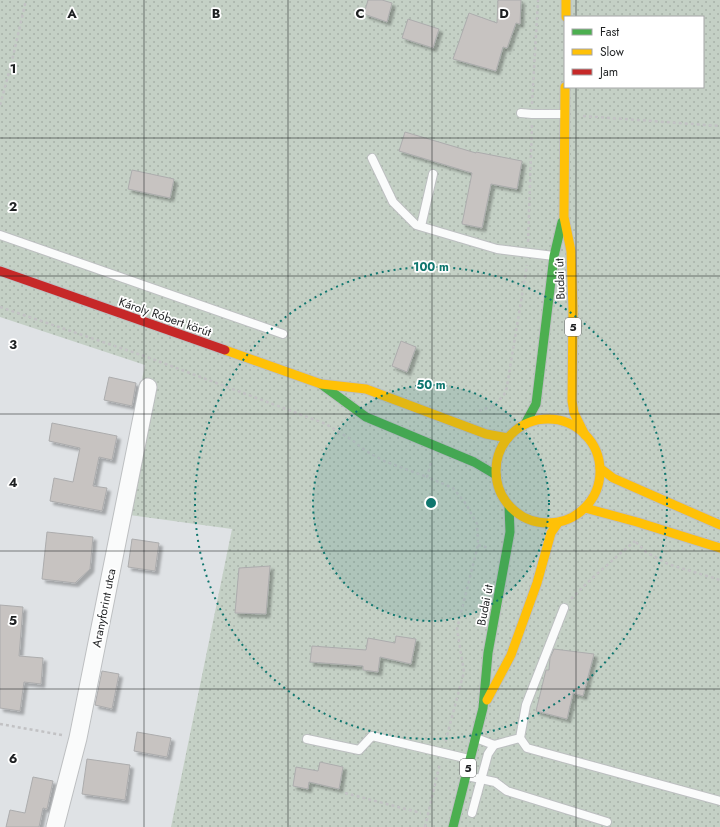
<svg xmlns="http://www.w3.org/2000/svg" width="720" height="827" viewBox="0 0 720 827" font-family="Jost,sans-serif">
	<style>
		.garden { fill: url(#garden-dots); fill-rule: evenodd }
		.building { fill: #c7c3c1; stroke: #acacad; filter: url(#shadow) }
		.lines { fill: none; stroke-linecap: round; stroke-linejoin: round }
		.lane-casing { stroke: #bdbfc1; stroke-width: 10 }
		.street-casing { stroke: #bdbfc1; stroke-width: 19 }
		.fast-casing { stroke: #bdbfc1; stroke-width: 11 }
		.slow-casing { stroke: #bdbfc1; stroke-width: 11 }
		.jam-casing { stroke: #bdbfc1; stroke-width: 11 }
		.path { stroke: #c2c2c4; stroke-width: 2.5; stroke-dasharray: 3 3; stroke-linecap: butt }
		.lane { stroke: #fafbfb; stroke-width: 8 }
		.street { stroke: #fafbfb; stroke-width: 17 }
		.fast { stroke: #4caf50; stroke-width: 9 }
		.slow { stroke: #ffc107; stroke-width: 9 }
		.jam { stroke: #c62828; stroke-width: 9 }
		.grid { fill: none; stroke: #1e2022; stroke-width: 1; stroke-opacity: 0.55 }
		.ring { fill: none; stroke: #0f766e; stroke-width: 2; stroke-dasharray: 2 4 }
		.labels { text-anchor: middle; stroke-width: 3.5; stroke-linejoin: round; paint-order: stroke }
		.shield { fill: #fff; stroke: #626364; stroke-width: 1 }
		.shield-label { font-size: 11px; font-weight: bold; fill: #1e2022 }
		.street-label { font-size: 12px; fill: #1e2022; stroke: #fff }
		.grid-label { font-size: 13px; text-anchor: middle; font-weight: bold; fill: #1e2022; stroke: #fff; stroke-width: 3.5; stroke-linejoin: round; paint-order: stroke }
		.centre { fill: #0f766e; stroke: #fff; stroke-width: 2 }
		.ring-label { font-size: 12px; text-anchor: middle; font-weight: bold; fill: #0f766e; stroke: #fff; stroke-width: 3.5; stroke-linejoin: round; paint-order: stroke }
	</style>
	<defs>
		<pattern id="garden-dots" width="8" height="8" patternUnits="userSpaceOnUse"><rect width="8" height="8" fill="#c4d0c5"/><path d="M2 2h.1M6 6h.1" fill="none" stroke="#a8b2a9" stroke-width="1.8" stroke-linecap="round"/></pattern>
		<filter id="shadow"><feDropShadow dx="3.5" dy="3.5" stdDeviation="1" flood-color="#0004"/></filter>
	</defs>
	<rect width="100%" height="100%" fill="#dfe2e5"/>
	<path class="garden" d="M0,0H720V827H171L232,529L115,513L145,365L0,317ZM565,17H703V87H565Z"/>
	<g class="building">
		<polygon points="368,0 382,0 392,3 387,22 364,14"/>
		<polygon points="498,0 521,0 520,24 516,23 507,48 503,47 496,71 453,59 469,13 497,23"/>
		<polygon points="408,19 439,29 433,48 402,38"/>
		<polygon points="405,132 476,153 476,152 522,161 517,189 491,184 482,228 462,224 472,173 399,151"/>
		<polygon points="132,170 174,179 170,198 128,189"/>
		<polygon points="401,341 416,347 407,372 392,366"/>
		<polygon points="109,377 136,383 132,406 104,400"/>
		<polygon points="52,423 117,436 112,460 99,457 93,486 107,488 102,511 50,501 54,478 73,482 80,448 49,441"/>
		<polygon points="47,532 93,537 90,569 75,583 42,579"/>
		<polygon points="132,539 159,543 155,571 128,567"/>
		<polygon points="270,566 266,614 235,613 239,568"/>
		<polygon points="0,605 23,607 19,656 43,658 41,684 24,682 20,711 0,708"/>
		<polygon points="396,636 416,639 411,664 380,657 378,672 363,670 363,666 310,662 312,646 366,650 368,638 395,643"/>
		<polygon points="554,649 594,654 583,696 573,693 567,719 536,711 546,670 549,670 550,658"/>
		<polygon points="102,671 119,674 112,709 95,705"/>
		<polygon points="137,732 171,738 167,757 134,751"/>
		<polygon points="87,759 130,765 125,800 82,794"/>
		<polygon points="320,762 343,767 339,789 309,782 308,789 293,786 296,767 318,771"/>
		<polygon points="33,777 53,781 47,809 43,808 39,827 6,827 10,810 25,813"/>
	</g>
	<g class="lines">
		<defs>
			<g id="lane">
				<polyline points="521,113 532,114 564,114"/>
				<polyline points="372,158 393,202 416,225 497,249 554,256"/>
				<polyline points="421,226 433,174"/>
				<polyline points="0,235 283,334"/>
				<polyline points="476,738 494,745 520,738 526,705 564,608"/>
				<polyline points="520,738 527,748 720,801"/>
				<polyline points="307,739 359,750 372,736 469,759"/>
				<polyline points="467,776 495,782 507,791 607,822"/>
				<polyline points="472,813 488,754 494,745"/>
			</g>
			<polyline id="street" points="55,827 78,738 148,387"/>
			<g id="fast">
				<polyline points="321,384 366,417 474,462 496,475"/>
				<polyline points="525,424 536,404 554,256 562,222"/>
				<polyline points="453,827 483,708 488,653 510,532 509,506"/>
			</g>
			<g id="slow">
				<polyline points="566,0 566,17"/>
				<polyline points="565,87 564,217 571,251 573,309 572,401 574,413 585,435"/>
				<polyline points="225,350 321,384 366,389 486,434 508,438"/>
				<circle cx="548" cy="471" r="52"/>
				<polyline points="600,468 613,478 720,525"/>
				<polyline points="585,508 637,522 720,548"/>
				<polyline points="487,700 511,655 537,583 551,533 558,523"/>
			</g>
			<polyline id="jam" points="0,271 225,350"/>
		</defs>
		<use href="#lane" class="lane-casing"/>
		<use href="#street" class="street-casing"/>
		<use href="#fast" class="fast-casing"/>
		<use href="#slow" class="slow-casing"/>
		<use href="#jam" class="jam-casing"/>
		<g class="path">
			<polyline points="532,104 538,0"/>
			<polyline points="0,105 11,65 26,0"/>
			<polyline points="583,116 720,126"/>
			<polyline points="528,242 532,125"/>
			<polyline points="0,307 147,357 326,424 352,440 366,451 384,461 427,477"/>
			<polyline points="479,411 495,405 506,392 527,265"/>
			<polyline points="431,463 427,477 453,488 466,504 477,524 478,545 457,629 464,672 445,743"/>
			<polyline points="636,542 646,552 668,564 720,580"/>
			<polyline points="478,545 489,548"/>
			<path d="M571,599C591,578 613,560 635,541"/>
			<polyline points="0,724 62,735"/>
			<polyline points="345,793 421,813"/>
			<polyline points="425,827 440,763"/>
		</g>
		<use href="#lane" class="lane"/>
		<use href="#street" class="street"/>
		<use href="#fast" class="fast"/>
		<use href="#slow" class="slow"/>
		<use href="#jam" class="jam"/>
	</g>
	<path class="grid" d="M144,0V827M288,0V827M432,0V827M576,0V17M576,87V827M0,138H720M0,276H720M0,414H720M0,551H720M0,689H720"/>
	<circle cx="431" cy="503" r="118" fill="#0f766e" fill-opacity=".12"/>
	<g class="ring">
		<circle cx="431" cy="503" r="118"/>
		<circle cx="431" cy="503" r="236"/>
	</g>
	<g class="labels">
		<g class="shield">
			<rect x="565" y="318" width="16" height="18" rx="3"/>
			<rect x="460" y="759" width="16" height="18" rx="3"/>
		</g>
		<g class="shield-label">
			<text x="573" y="331">5</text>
			<text x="468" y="772">5</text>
		</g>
		<g class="street-label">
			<text transform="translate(560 279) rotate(-92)" y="4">Budai út</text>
			<text transform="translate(165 317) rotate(19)" y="4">Károly Róbert körút</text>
			<text transform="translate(485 605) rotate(-79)" y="4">Budai út</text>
			<text transform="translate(104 608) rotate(-79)" y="4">Aranyforint utca</text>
		</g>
	</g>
	<g class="grid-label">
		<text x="72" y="18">A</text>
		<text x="216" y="18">B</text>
		<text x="360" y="18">C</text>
		<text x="504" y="18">D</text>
		<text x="13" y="73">1</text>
		<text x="13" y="211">2</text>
		<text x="13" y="349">3</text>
		<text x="13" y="487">4</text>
		<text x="13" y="625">5</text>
		<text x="13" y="763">6</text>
	</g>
	<circle cx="431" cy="503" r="6" class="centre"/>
	<g class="ring-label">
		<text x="431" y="271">100 m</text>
		<text x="431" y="389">50 m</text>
	</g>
	<rect x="564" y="16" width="140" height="72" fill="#ffffff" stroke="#a5a6a7"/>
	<rect x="572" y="29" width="20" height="6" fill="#4caf50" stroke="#a5a6a7"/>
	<text x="600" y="36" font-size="12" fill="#1e2022">Fast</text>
	<rect x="572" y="49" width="20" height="6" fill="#ffc107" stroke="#a5a6a7"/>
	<text x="600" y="56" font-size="12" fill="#1e2022">Slow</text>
	<rect x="572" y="69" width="20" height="6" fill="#c62828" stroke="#a5a6a7"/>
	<text x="600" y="76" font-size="12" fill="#1e2022">Jam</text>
</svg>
